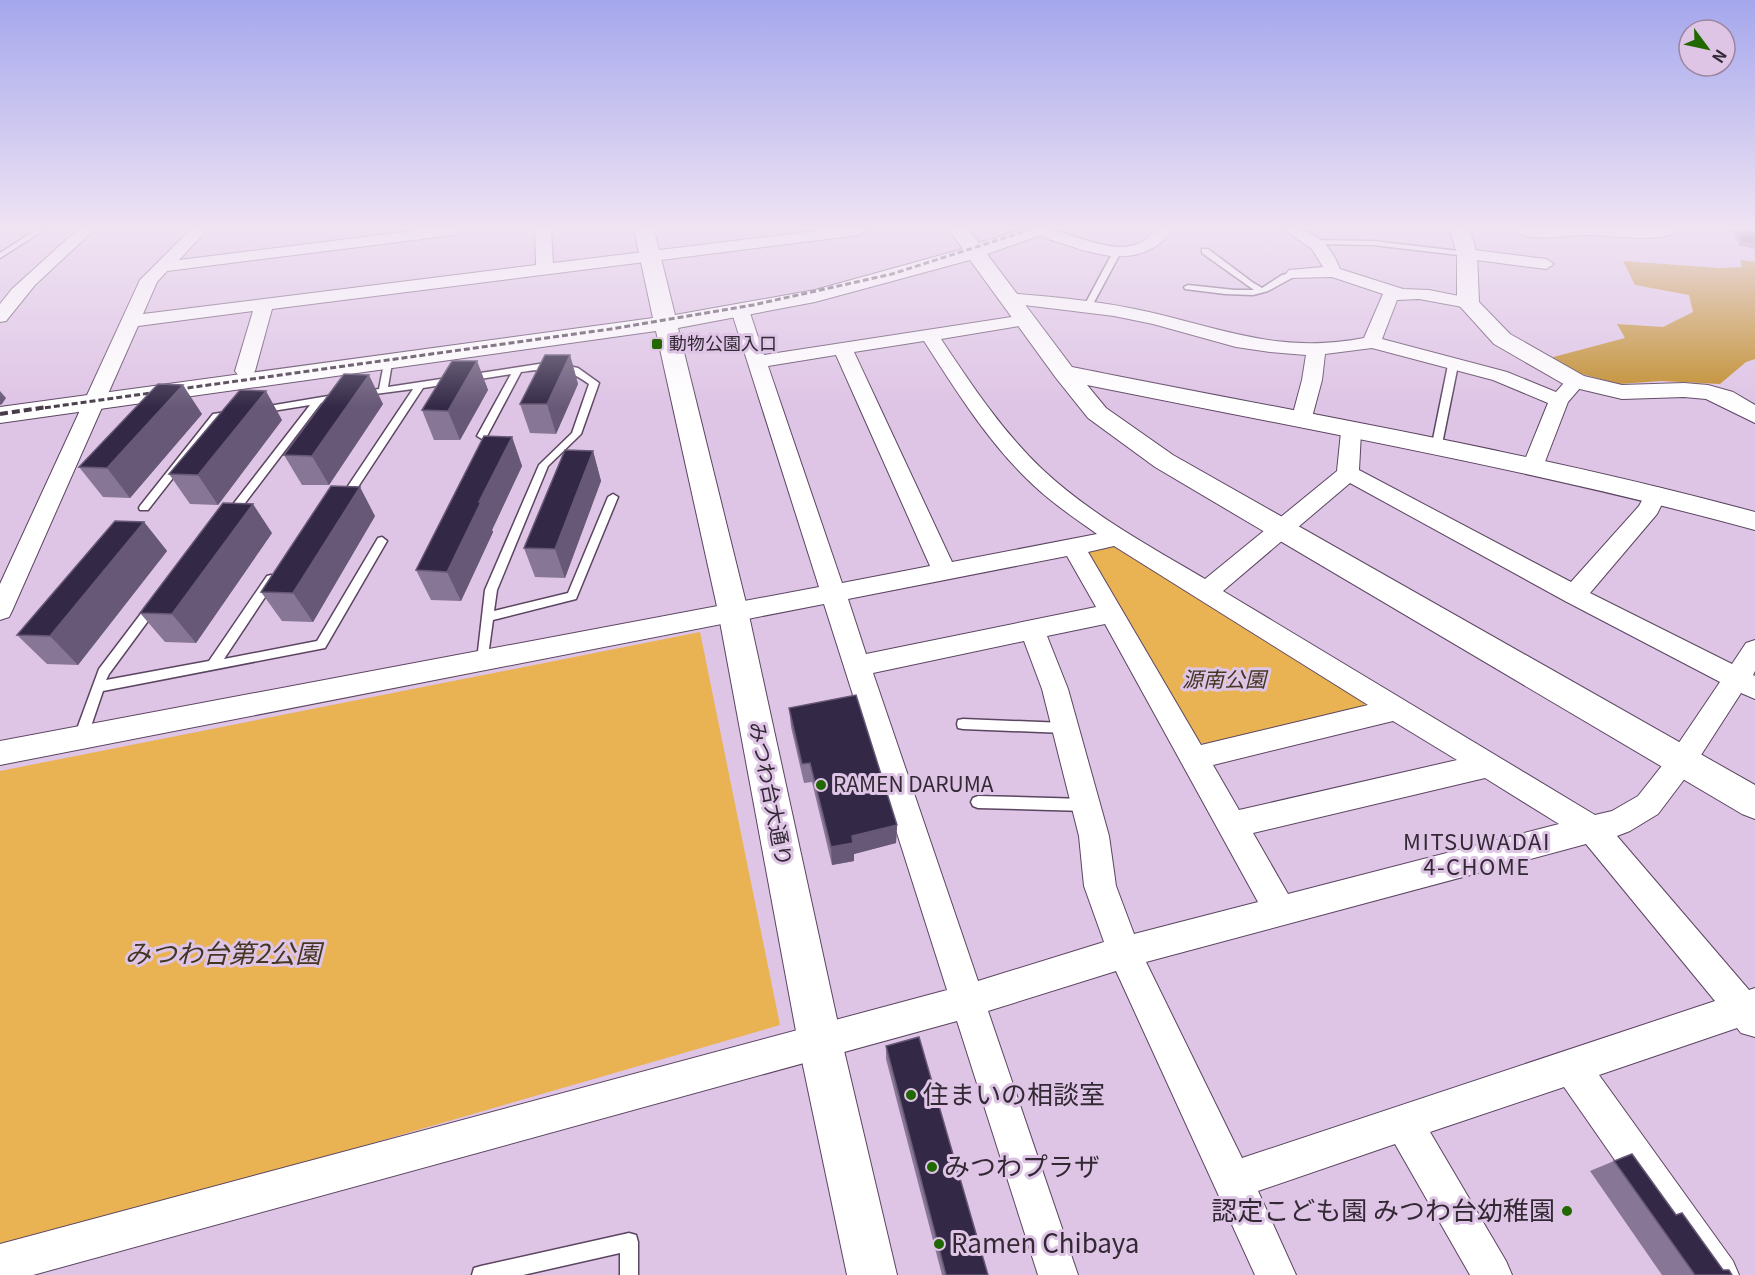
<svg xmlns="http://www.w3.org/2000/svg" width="1755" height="1275" viewBox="0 0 1755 1275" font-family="Georgia,'Noto Sans JP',serif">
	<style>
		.green { fill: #e9b253 }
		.forest { fill: #c08c29 }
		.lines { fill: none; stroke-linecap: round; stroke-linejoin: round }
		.service-casing { stroke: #5b4561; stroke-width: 3 }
		.minor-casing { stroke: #5b4561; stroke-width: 2 }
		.tertiary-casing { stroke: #5b4561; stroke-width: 2 }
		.service { fill: #fff; fill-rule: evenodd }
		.minor { fill: #fff; fill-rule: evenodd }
		.tertiary { fill: #fff; fill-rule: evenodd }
		.rail-far1 { stroke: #483c4b; stroke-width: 3; stroke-dasharray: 6 3; stroke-linecap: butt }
		.rail { stroke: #483c4b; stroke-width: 4; stroke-dasharray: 8 4; stroke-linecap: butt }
		.wall { fill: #887696 }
		.shaded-wall { fill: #665876 }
		.building { fill: #332946; stroke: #665876; stroke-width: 1.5 }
		.poi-dot { fill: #226800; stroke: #dec4e5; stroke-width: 2 }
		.labels { text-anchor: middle; stroke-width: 6; stroke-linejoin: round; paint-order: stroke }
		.far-poi-label { font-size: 18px; fill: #332935; stroke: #dec4e5; text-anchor: start }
		.park-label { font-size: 21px; font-style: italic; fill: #433622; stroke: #dec4e5 }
		.poi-label { font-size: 21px; fill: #332935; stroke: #dec4e5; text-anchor: start }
		.street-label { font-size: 21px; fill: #332935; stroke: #dec4e5 }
		.neighbourhood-label { font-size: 22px; letter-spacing: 1.5px; fill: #332935; stroke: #dec4e5 }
		.near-park-label { font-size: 26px; font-style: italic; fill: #433622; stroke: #dec4e5 }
		.near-poi-label { font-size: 26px; fill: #332935; stroke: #dec4e5; text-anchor: start }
	</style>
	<rect width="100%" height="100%" fill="#dec4e5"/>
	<g class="green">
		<polygon points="1114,541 1373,706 1204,744 1190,739 1083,554"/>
		<polygon points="700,632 780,1025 0,1251 0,771"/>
	</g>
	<polygon class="forest" points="1740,260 1755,262 1755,359 1746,362 1720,384 1661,381 1619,384 1582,374 1546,359 1625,338 1617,324 1663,327 1693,312 1689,295 1635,285 1623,261 1719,268 1742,267"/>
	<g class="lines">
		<defs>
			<g id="service">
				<polygon points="36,230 44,230 0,258 0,253"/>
				<polygon points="1311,240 1373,241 1467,252 1471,254 1467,256 1373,245 1314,244 1310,242"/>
				<polygon points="1202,249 1208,249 1252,282 1262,288 1282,275 1295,272 1299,274 1268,291 1253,295 1225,294 1185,289 1184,287 1188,285 1235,290 1254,290 1202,253"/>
				<polygon points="1114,250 1121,252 1092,306 1085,308 1084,306"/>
				<path d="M388,360L392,363L388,387L552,362L578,368L599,383L581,434L548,466L497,590L494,611L568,593L608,497L613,494L618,497L576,599L493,620L487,663H479L477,660L485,590L539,465L572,433L589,384C562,365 553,368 521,372L487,436L482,439L477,436L511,374L423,388L354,493H346L345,491L346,489L413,389L360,396V392L379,389L384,363Z"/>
				<polygon points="1453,362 1458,365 1441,449 1436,452 1431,449 1448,365"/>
				<polygon points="340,394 345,397 343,399 321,403 239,511 231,511 230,509 231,507 310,405 260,413 257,412 257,408"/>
				<polygon points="233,411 236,412 236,416 219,419 148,510 140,510 139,508 140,506 213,414"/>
				<polygon points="382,537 387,541 325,648 103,691 86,741 81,742 76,741 74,737 99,669 149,603 153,602 159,606 109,674 106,680 209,661 267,576 271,575 277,579 224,659 317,641 378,538"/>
				<polygon points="963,719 1065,723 1070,724 1071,728 1070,732 1065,733 963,729 958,728 957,724 958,720"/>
				<polygon points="978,796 1085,799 1090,801 1092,805 1090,809 1085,811 978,808 973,806 971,802 973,798"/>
				<polygon points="629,1233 636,1235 638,1242 638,1275 620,1275 620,1253 523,1275 472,1275 474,1268 481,1266"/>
			</g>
			<g id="minor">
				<polygon points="77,230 94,230 35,285 6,321 0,322 0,304 12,289"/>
				<polygon points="190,230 207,230 179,260 420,230 462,230 454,235 167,271 157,282 143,314 536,265 535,230 551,230 553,263 824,230 867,230 859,235 272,309 255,371 252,375 238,375 235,371 253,311 138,326 12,611 9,617 0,620 0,584 140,280"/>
				<path d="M1035,230C1074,226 1123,270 1155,230H1171C1169,237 1165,239 1159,244C1130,265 1096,255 1064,244C1055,241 1041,238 1035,230Z"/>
				<path d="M1284,230C1312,227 1330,243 1340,269L1403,289L1429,290L1474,299L1477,303L1474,307L1468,308L1419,299L1397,300L1382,339L1507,372L1556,392L1563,384H1577L1580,388L1568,402L1541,472L1533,474L1525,472L1522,467L1548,403L1493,380L1372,348L1325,354L1322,380L1311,421L1308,425L1301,427L1294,425L1291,421L1302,380L1306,355L1270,352L1236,347L1153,324L1114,316L1008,303L1002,302L999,298L1002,294L1008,293C1055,297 1102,301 1149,312C1227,330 1281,354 1364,338L1383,294L1332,277L1289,278L1286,274L1289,270L1323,267L1312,249Z"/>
				<path d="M1516,230H1679C1668,244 1607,235 1588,235C1572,234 1527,244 1516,230Z"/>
				<polygon points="1467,249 1546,259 1554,264 1546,269 1461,258 1459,254"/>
				<path d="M740,305L746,306L749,310L764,355L1025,315L1031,316L1034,320L1031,324L941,339C971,384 1002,431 1042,469C1090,514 1149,546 1205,579L1337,471L1341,432L1344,428L1351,426L1358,428L1361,432L1359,470L1571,582L1639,506L1648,489L1656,487L1664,489L1667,494L1657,514L1590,593L1732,664L1746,643L1755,640V671L1753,675L1755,676V699L1741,693L1692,769L1658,814L1630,831L1617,836L1749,990L1755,988V1037L1741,1033L1737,1028L1599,1075L1733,1261L1739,1275H1695L1564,1087L1430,1132L1506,1261L1512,1275H1470L1395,1144L1258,1191L1296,1275H1255L1116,971L988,1011L1078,1275H1038L957,1021L33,1275H0V1244L947,990L824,604L0,765V741L819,587L731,310L734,306ZM924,341C955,389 986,439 1027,479C1048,500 1073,517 1097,534L952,562L854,352ZM836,355L930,566L842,583L768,366ZM1350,483L1565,601L1720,682L1672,753L1638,796L1612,811L1595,815L1223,591ZM1114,546L1368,705L1201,745L1088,552ZM1067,556L1096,607L866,654L848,599ZM1105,624L1258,902L1134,934L1116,886L1109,836L1068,689L1047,636ZM1024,641L1042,689L1079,836L1084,886L1104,942L978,981L873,673ZM1393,721L1457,760L1239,810L1213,765ZM1485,778L1559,824L1288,894L1253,833ZM1586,844L1715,1001L1242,1158L1146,962Z"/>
			</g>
			<g id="tertiary">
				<path d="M634,230H654L675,315L815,290L963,249L949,230H969L979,243L1020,230H1048L1045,234L987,254L1072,367C1300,413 1530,451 1755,512V530C1535,470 1310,430 1087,385L1106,408L1173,455L1755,785V819L1742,814L1155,467L1088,418L1056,378L970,260L815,302L678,328L748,611L842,1042L897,1275H847L798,1042L718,611L656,331L0,423V407L653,318Z"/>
				<polygon points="1450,230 1470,230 1477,254 1479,302 1510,334 1584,376 1622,385 1684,383 1708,385 1733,392 1755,405 1755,423 1706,399 1684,397 1622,399 1567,386 1494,344 1457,303 1457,254"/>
			</g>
		</defs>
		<use href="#service" class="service-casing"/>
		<use href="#minor" class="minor-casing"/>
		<use href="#tertiary" class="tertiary-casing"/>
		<use href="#service" class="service"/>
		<use href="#minor" class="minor"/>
		<use href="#tertiary" class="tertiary"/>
		<polyline class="rail-far1" points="36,409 611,329 753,305 892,274 1029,230"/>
		<polyline class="rail" points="0,414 47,407"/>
	</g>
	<g class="wall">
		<polygon points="1731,230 1755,230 1755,249 1740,246"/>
		<polygon points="570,355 578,384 556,434 530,433 520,404"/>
		<polygon points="477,361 488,390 460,440 434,440 422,410"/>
		<polygon points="383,404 329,485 302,485 284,455"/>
		<polygon points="202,414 130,498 103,497 79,467"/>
		<polygon points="282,420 218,505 190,504 169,474"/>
		<polygon points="512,437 522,466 492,530 493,532 461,601 431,600 416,570"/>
		<polygon points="593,451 601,481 565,578 535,577 524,548"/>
		<polygon points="375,516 313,622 282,621 261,592"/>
		<polygon points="144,522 167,551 78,665 47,664 17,635"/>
		<polygon points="272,533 196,643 165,642 140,613"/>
		<polygon points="789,708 897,825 896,843 854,854 854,861 832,865 812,782 804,783 791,727"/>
		<polygon points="886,1046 988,1275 942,1275 886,1059"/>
		<polygon points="1614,1161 1676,1215 1723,1270 1732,1275 1662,1275 1590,1171"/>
	</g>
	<g class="shaded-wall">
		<polygon points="570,355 578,384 556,434 547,404"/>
		<polygon points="477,361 488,390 460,440 448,411"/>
		<polygon points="369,375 383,404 329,485 312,456"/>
		<polygon points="183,385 202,414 130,498 107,468"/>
		<polygon points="0,391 6,398 2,404 0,405"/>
		<polygon points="266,391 282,420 218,505 198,475"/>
		<polygon points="512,437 522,466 492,530 493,532 461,601 447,572 479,502"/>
		<polygon points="593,451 601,481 565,578 555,549"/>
		<polygon points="360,487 375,516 313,622 293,593"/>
		<polygon points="253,504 272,533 196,643 172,614"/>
		<polygon points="144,522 167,551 78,665 50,636"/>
		<polygon points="897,825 896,843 854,854 854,861 832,865 831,847 852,836"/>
	</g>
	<g class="building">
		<polygon points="1737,230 1755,230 1755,243 1743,242"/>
		<polygon points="545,355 570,355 547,404 520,404"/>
		<polygon points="452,361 477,361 448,411 422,410"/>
		<polygon points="344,374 369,375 312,456 284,455"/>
		<polygon points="158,384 183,385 107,468 79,467"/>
		<polygon points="240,390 266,391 198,475 169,474"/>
		<polygon points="484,436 512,437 479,502 481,502 447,572 416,570"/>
		<polygon points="565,450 593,451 555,549 524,548"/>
		<polygon points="331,486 360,487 293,593 261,592"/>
		<polygon points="223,503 253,504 172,614 140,613"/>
		<polygon points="115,521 144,522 50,636 17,635"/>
		<polygon points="856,695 897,825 852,836 853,843 831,847 810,763 802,764 789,708"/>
		<polygon points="919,1037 988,1275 946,1275 886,1046"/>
		<polygon points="1632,1154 1676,1215 1682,1213 1723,1270 1729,1270 1732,1275 1695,1275 1614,1161"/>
	</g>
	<linearGradient id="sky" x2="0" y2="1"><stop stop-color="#a5a7ed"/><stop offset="0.56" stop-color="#f0e4f3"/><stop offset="1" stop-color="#f0e4f3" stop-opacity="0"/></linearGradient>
	<rect width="1755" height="408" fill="url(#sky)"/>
	<g class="poi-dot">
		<rect x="651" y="338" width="12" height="12" rx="3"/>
		<circle cx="821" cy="785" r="6"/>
		<circle cx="911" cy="1095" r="6"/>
		<circle cx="932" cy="1167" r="6"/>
		<circle cx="1567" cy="1211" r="6"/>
		<circle cx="939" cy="1244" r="6"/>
	</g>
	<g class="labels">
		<g class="far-poi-label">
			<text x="669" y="350">動物公園入口</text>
		</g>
		<g class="park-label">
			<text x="1224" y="687">源南公園</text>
		</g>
		<g class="poi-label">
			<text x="833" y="792">RAMEN DARUMA</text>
		</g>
		<g class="street-label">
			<text transform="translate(770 794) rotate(79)" y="7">みつわ台大通り</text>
		</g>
		<g class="neighbourhood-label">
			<text x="1477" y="850">MITSUWADAI<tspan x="1477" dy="25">4-CHOME</tspan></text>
		</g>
		<g class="near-park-label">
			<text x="223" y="963">みつわ台第2公園</text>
		</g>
		<g class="near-poi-label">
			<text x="923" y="1104">住まいの相談室</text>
			<text x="944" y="1176">みつわプラザ</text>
			<text x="1555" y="1220" text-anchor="end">認定こども園 みつわ台幼稚園</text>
			<text x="951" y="1253">Ramen Chibaya</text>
		</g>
	</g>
	<g transform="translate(1707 48) rotate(123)"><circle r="28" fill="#dec4e5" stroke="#9a869f" stroke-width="1.5"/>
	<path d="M0-4.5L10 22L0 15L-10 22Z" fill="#226800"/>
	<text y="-9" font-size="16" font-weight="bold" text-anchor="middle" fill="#332935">N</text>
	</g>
</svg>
